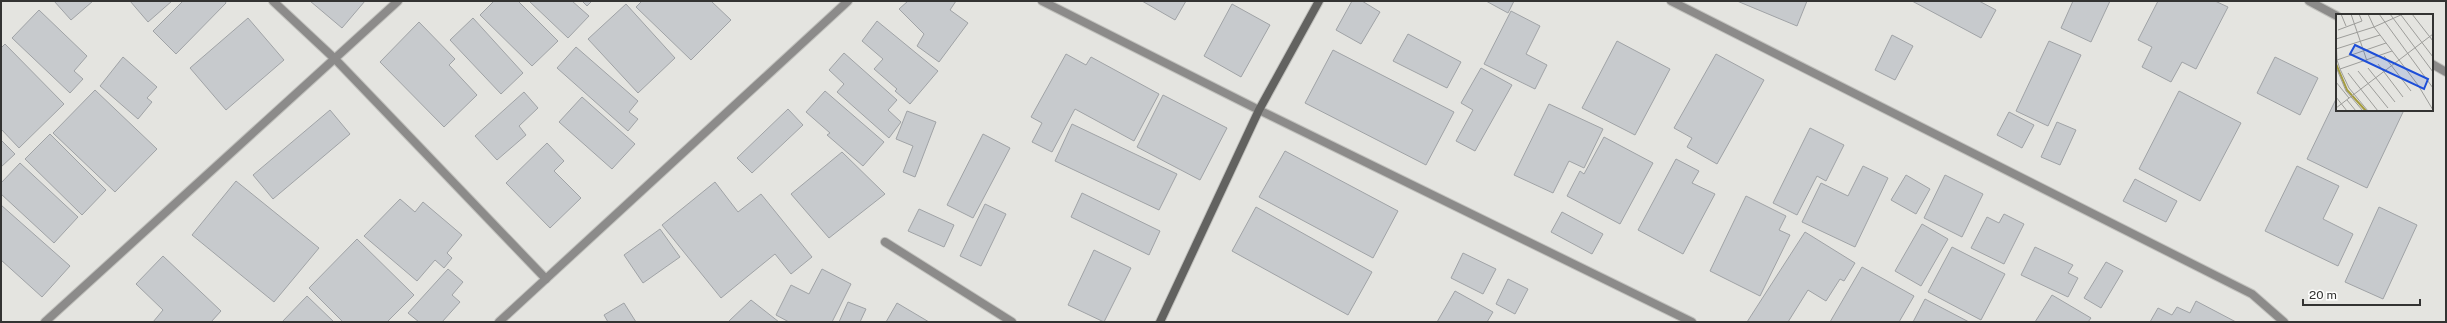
<svg xmlns="http://www.w3.org/2000/svg" width="2447" height="323" viewBox="0 0 2447 323" font-family="'Public Sans',sans-serif">
	<style>
		.building { fill: #c7cacd; stroke: #a0a3a6 }
		.lines { fill: none; stroke-linecap: round; stroke-linejoin: round }
		.street-casing { stroke: #c1c1bd; stroke-width: 10 }
		.secondary-casing { stroke: #c1c1bd; stroke-width: 10 }
		.street { stroke: #8c8b8a; stroke-width: 8 }
		.secondary { stroke: #626260; stroke-width: 8 }
		.inset-river { fill: none; stroke: #a59c3e; stroke-width: 2 }
		.inset-road { fill: none; stroke: #9d9d9a; stroke-width: 1 }
		.view { fill: #1d4ed8; fill-opacity: 0.15; stroke: #1d4ed8; stroke-width: 2 }
		.inset-edge { fill: none; stroke: #333332; stroke-width: 2 }
	</style>
	<rect width="100%" height="100%" fill="#e4e4e0"/>
	<g class="building">
		<polygon points="54,1 93,1 71,20"/>
		<polygon points="130,1 172,1 148,22"/>
		<polygon points="183,1 225,1 226,3 176,54 153,31"/>
		<polygon points="310,1 365,1 342,28"/>
		<polygon points="494,1 518,1 558,41 532,66 480,15"/>
		<polygon points="529,1 572,1 589,16 568,38"/>
		<polygon points="582,1 592,1 587,6"/>
		<polygon points="642,1 711,1 731,20 691,60 636,7"/>
		<polygon points="908,1 956,1 950,10 968,23 939,62 917,46 924,34 899,9"/>
		<polygon points="1142,1 1186,1 1175,20"/>
		<polygon points="1352,1 1362,1 1380,12 1361,44 1336,30"/>
		<polygon points="1486,1 1514,1 1508,13"/>
		<polygon points="1737,1 1807,1 1797,26"/>
		<polygon points="1912,1 1979,1 1996,10 1981,38"/>
		<polygon points="2073,1 2110,1 2091,42 2061,28"/>
		<polygon points="2158,1 2215,1 2228,7 2196,69 2182,62 2171,82 2142,67 2152,47 2138,40"/>
		<polygon points="626,4 675,58 638,93 588,39"/>
		<polygon points="1232,4 1270,25 1241,77 1204,56"/>
		<polygon points="39,10 87,56 74,71 83,79 70,93 12,38"/>
		<polygon points="1511,11 1540,26 1526,54 1547,65 1535,89 1484,64"/>
		<polygon points="248,18 284,60 226,110 190,68"/>
		<polygon points="473,18 523,73 501,94 450,40"/>
		<polygon points="877,21 938,71 910,104 895,91 897,89 874,69 883,59 862,41"/>
		<polygon points="419,22 455,59 449,65 477,95 444,127 380,62"/>
		<polygon points="1408,34 1461,62 1447,88 1393,61"/>
		<polygon points="1892,35 1913,46 1895,80 1875,70"/>
		<polygon points="1617,41 1670,69 1635,135 1582,108"/>
		<polygon points="2049,41 2081,55 2048,126 2016,111"/>
		<polygon points="5,44 64,104 19,148 1,129 1,48"/>
		<polygon points="576,47 638,101 629,112 638,119 628,131 557,68"/>
		<polygon points="1333,50 1454,112 1426,165 1305,103"/>
		<polygon points="844,53 897,100 888,110 901,122 889,138 837,92 844,84 829,70"/>
		<polygon points="1066,54 1086,65 1091,57 1159,94 1134,141 1075,109 1052,152 1032,142 1042,123 1031,117"/>
		<polygon points="1716,54 1764,80 1717,164 1687,147 1692,138 1674,128"/>
		<polygon points="123,57 157,87 147,98 152,102 138,119 100,86"/>
		<polygon points="2275,57 2318,78 2300,115 2257,93"/>
		<polygon points="1481,68 1512,85 1475,151 1456,141 1473,110 1461,103"/>
		<polygon points="95,90 157,149 115,192 53,133"/>
		<polygon points="825,91 884,142 863,166 827,135 830,133 806,112"/>
		<polygon points="2179,91 2241,123 2200,201 2139,169"/>
		<polygon points="524,92 538,108 519,126 526,135 497,160 475,136"/>
		<polygon points="1163,95 1227,128 1200,180 1137,147"/>
		<polygon points="582,97 635,144 612,169 559,122"/>
		<polygon points="2337,97 2337,110 2404,110 2367,188 2307,159"/>
		<polygon points="1549,104 1603,129 1584,168 1569,161 1553,193 1514,175"/>
		<polygon points="788,109 803,125 752,173 737,158"/>
		<polygon points="330,110 350,134 273,199 253,175"/>
		<polygon points="907,111 936,122 915,177 903,172 913,146 896,139"/>
		<polygon points="2009,112 2034,125 2022,148 1997,135"/>
		<polygon points="2057,122 2076,130 2060,165 2041,157"/>
		<polygon points="1072,124 1177,174 1159,210 1055,161"/>
		<polygon points="1810,128 1844,145 1826,181 1817,176 1797,215 1773,203"/>
		<polygon points="50,134 106,190 82,215 25,159"/>
		<polygon points="983,134 1010,148 973,218 947,205"/>
		<polygon points="1604,137 1653,163 1620,224 1567,196 1580,171 1584,174"/>
		<polygon points="1,140 15,154 1,167"/>
		<polygon points="547,143 564,161 554,171 581,198 550,228 506,183"/>
		<polygon points="1285,151 1398,211 1373,258 1259,197"/>
		<polygon points="842,152 885,194 829,238 791,194"/>
		<polygon points="1676,159 1699,171 1692,183 1715,194 1683,254 1638,230"/>
		<polygon points="20,163 78,217 54,243 1,194 1,183"/>
		<polygon points="1863,166 1888,178 1855,247 1802,222 1821,183 1848,196"/>
		<polygon points="2297,166 2339,186 2323,219 2353,234 2338,266 2265,231"/>
		<polygon points="1906,175 1930,189 1916,214 1891,200"/>
		<polygon points="1945,175 1983,194 1962,237 1924,218"/>
		<polygon points="2135,179 2177,201 2166,222 2123,201"/>
		<polygon points="236,181 319,248 274,302 192,235"/>
		<polygon points="715,182 738,212 761,194 812,257 791,274 775,254 721,298 662,225"/>
		<polygon points="1082,193 1160,231 1149,255 1071,217"/>
		<polygon points="1746,196 1786,216 1779,230 1790,235 1760,296 1710,271"/>
		<polygon points="400,199 415,212 423,202 462,235 447,253 452,258 444,268 435,260 417,281 364,236"/>
		<polygon points="985,204 1006,214 981,266 960,256"/>
		<polygon points="1,205 70,266 42,297 1,260"/>
		<polygon points="1256,207 1372,272 1348,315 1232,251"/>
		<polygon points="2379,207 2417,225 2383,299 2345,282"/>
		<polygon points="919,209 954,225 944,247 908,231"/>
		<polygon points="1562,212 1603,234 1592,254 1551,232"/>
		<polygon points="2004,214 2024,224 2004,264 1971,248 1987,217 1999,223"/>
		<polygon points="1922,224 1948,239 1921,286 1895,271"/>
		<polygon points="660,229 680,257 643,283 624,255"/>
		<polygon points="1805,232 1855,263 1844,281 1840,279 1826,301 1808,290 1788,322 1747,322"/>
		<polygon points="357,239 414,295 387,322 343,322 309,288"/>
		<polygon points="1952,247 2005,274 1981,320 1928,292"/>
		<polygon points="2035,247 2073,265 2068,273 2078,278 2068,297 2021,275"/>
		<polygon points="1094,250 1131,268 1104,322 1068,305"/>
		<polygon points="1463,253 1496,269 1483,294 1451,278"/>
		<polygon points="163,256 221,311 211,322 153,322 163,310 136,284"/>
		<polygon points="2106,262 2123,271 2101,308 2084,298"/>
		<polygon points="1862,267 1914,296 1899,322 1830,322"/>
		<polygon points="448,269 463,282 452,295 460,302 442,322 419,322 408,313"/>
		<polygon points="822,269 851,284 832,322 789,322 776,315 791,285 809,294"/>
		<polygon points="1508,279 1528,289 1515,314 1496,304"/>
		<polygon points="1455,291 1493,312 1487,322 1437,322"/>
		<polygon points="2052,295 2091,318 2088,322 2035,322"/>
		<polygon points="307,296 334,322 282,322"/>
		<polygon points="1925,299 1969,322 1913,322"/>
		<polygon points="751,300 779,322 728,322"/>
		<polygon points="2196,301 2236,322 2150,322 2158,308 2172,315 2177,307 2190,313"/>
		<polygon points="848,302 866,309 860,322 839,322"/>
		<polygon points="624,303 636,322 608,322 604,315"/>
		<polygon points="897,303 924,319 929,322 886,322"/>
	</g>
	<g class="lines">
		<defs>
			<g id="street">
				<polyline points="273,1 335,59 546,279"/>
				<polyline points="1042,1 1259,110 1692,322"/>
				<polyline points="1671,1 2252,294 2284,322"/>
				<polyline points="2309,1 2337,16"/>
				<polyline points="2432,64 2446,72"/>
				<polyline points="885,242 1012,322"/>
				<polyline points="45,322 398,1"/>
				<polyline points="499,322 848,1"/>
			</g>
			<polyline id="secondary" points="1160,322 1259,110 1319,1"/>
		</defs>
		<use href="#street" class="street-casing"/>
		<use href="#secondary" class="secondary-casing"/>
		<use href="#street" class="street"/>
		<use href="#secondary" class="secondary"/>
	</g>
	<g transform="translate(2336 14)">
		<rect width="97" height="97" fill="#e4e4e0"/>
		<path class="inset-river" d="M0,50L11,76L30,97"/>
		<path class="inset-road" d="M5,0L10,12M15,0L31,47M43,0L97,74M54,0L97,58M76,0L97,27M65,1L97,43M0,7V25M2,16L26,7L23,0M97,20L63,46L82,71L97,96M0,25L38,13L32,0M0,26L1,46L4,55L13,74L32,97M0,35L44,21M48,42L75,77M1,46L50,29M42,50L67,83M0,53L10,77L27,97M32,54L59,88M4,55L56,37M22,57L52,94M12,59L42,97M0,68L13,84M0,83L11,97M11,86L20,97M0,94L63,46L38,13L67,0"/>
		<path class="view" d="M19,31L92,65L88,75L14,40Z"/>
		<rect width="97" height="97" class="inset-edge"/>
	</g>
	<rect width="2447" height="323" fill="none" stroke="#333332" stroke-width="4"/>
	<path d="M2303 299v6h117v-6" fill="none" stroke="#333332" stroke-width="2"/>
	<text x="2309" y="299" font-size="12" fill="#333332" stroke="#fffffe" stroke-width="3" paint-order="stroke">20 m</text>
</svg>
